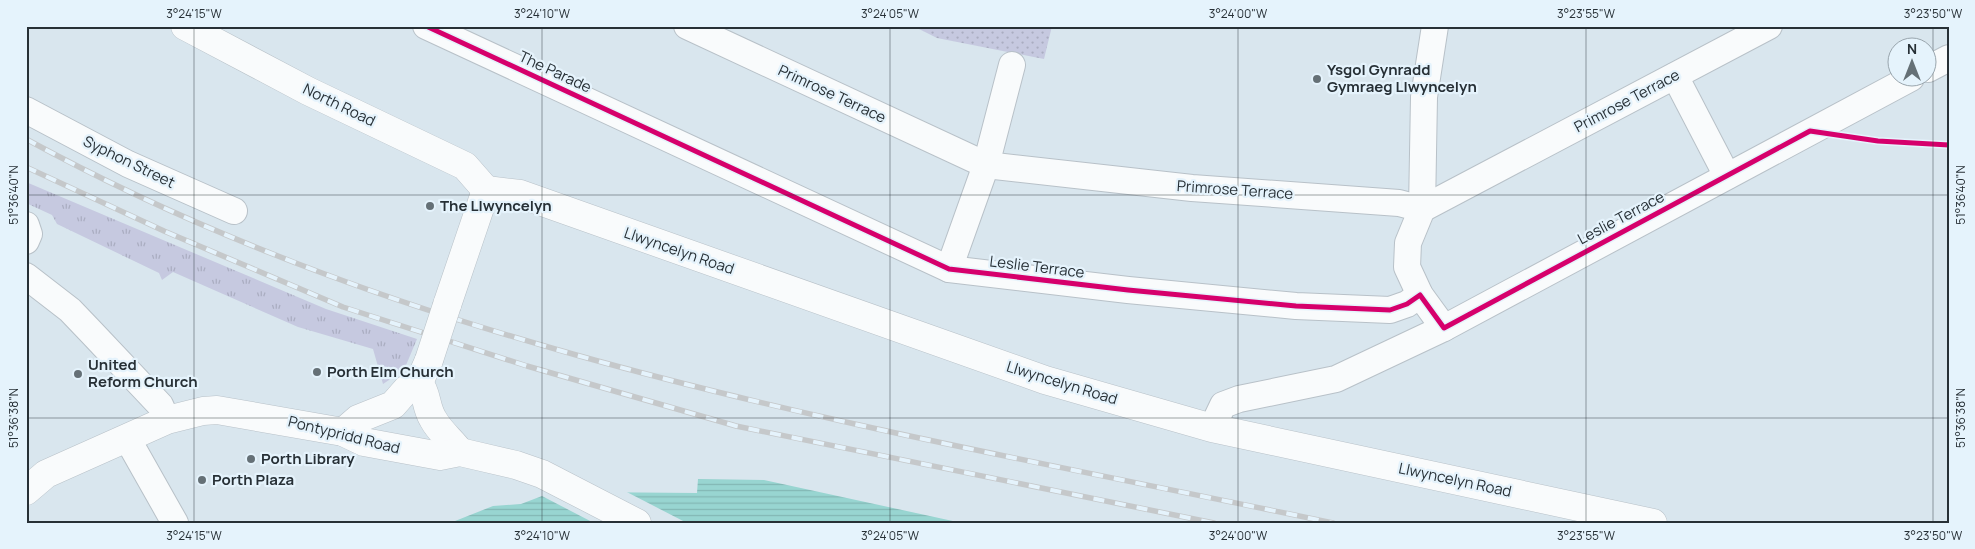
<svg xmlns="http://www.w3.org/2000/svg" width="1975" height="549" viewBox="0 0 1975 549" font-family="Manrope,sans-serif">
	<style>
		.grass { fill: url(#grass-tufts) }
		.park { fill: url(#park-dots) }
		.water { fill: url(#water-rules) }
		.pier { fill: #d9e6ee }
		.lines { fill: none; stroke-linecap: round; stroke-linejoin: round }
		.street-casing { stroke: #b8c1c8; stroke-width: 28 }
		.secondary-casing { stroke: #b8c1c8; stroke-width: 29 }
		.street { stroke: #f9fbfc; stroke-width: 26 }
		.secondary { stroke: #f9fbfc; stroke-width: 28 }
		.rail-casing { stroke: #c5c8ca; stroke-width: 5.5 }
		.rail { stroke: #e5f3fc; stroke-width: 4; stroke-dasharray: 11; stroke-linecap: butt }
		.secondary-bridge-casing { stroke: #b8c1c8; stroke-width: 29; stroke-linecap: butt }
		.secondary-bridge { stroke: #f9fbfc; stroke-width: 28 }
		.cycleway-casing { stroke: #e5f3fc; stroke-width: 8 }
		.cycleway { stroke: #d6006c; stroke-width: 5 }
		.ticks { fill: none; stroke: #273036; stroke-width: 1; stroke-opacity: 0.45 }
		.poi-dot { fill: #657076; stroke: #e5f3fc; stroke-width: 2 }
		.labels { text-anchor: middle; stroke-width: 4.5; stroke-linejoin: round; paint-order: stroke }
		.poi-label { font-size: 15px; font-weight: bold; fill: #273036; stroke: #e5f3fc; text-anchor: start }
		.street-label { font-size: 15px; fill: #273036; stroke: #e5f3fc }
		.neatline { fill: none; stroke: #273036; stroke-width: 2 }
		.ticks-label { font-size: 12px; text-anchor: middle; fill: #273036 }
	</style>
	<defs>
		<pattern id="grass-tufts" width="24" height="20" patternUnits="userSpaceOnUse" patternTransform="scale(1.25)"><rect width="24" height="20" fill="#c6c9e0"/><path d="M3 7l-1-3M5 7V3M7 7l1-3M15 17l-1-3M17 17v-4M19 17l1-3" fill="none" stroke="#aaadc1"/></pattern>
		<pattern id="park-dots" width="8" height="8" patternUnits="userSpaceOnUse" patternTransform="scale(1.25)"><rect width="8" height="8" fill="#c6c9e0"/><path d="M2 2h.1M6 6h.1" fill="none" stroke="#aaadc1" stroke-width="1.8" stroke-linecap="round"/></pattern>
		<pattern id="water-rules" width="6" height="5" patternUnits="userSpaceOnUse" patternTransform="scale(1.25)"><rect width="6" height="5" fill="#98d5d1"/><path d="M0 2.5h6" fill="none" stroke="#83b7b4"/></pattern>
	</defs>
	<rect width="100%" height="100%" fill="#d9e6ee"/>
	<polygon class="grass" points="26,182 326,309 417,339 404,370 383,384 373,349 298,327 173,272 162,280 159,273 57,224 52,215 26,203"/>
	<polygon class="park" points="913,26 1052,26 1044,59 937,38"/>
	<polygon class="water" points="698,479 764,480 962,523 450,523 493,506 521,504 542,496 582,492 697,493"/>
	<polygon class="pier" points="582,489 621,489 687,523 594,523 542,496 548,493"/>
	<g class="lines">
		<defs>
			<g id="street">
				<polyline points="426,26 949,269 1128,290 1296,306 1390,310 1407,304 1420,295"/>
				<polyline points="687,26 986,165 1192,188 1399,203 1422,209 1769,26"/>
				<polyline points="1435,26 1424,97 1422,209 1408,243 1407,267 1420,295 1444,328"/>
				<polyline points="1928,69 1949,58"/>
				<polyline points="1675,76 1727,176"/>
				<polyline points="26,110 128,164 234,211"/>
				<polyline points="26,225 29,234 26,241"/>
				<polyline points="949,269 986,165 1012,65"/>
				<polyline points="26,276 70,310 92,333 160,405 167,420"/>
				<polyline points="1212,428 1223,405 1239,399 1336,379 1444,328 1911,78"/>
				<polyline points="127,438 175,523"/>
			</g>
			<g id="secondary">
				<polyline points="185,26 308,91 465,166 486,190"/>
				<polyline points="486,190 520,194 1045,380 1212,428 1653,523"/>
				<polyline points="447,305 486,190"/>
				<path d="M419,383C428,395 425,406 433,419C440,432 451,440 460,452"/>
				<polyline points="343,432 358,419 393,405 407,389 419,383 429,360"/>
				<polyline points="26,491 46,474 167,420 203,411 217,410 343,432 364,442 440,456 460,452 516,465 542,474 637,523"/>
			</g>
		</defs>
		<use href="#street" class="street-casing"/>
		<use href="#secondary" class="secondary-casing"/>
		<use href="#street" class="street"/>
		<use href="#secondary" class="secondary"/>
		<defs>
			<g id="rail">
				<path d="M26,139C429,359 889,430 1333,523"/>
				<polyline points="26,167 164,231 343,307 527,366 736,426 1214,523"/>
			</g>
		</defs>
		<use href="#rail" class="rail-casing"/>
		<use href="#rail" class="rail"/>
		<defs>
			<polyline id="secondary-bridge" points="429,360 447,305"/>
		</defs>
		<use href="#secondary-bridge" class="secondary-bridge-casing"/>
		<use href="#secondary-bridge" class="secondary-bridge"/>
		<defs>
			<polyline id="cycleway" points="426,26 949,269 1128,290 1296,306 1390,310 1407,304 1420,295 1444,328 1810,131 1878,141 1949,145"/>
		</defs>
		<use href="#cycleway" class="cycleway-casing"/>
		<use href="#cycleway" class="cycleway"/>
	</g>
	<path class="ticks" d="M194,26V523M542,26V523M890,26V523M1238,26V523M1586,26V523M1933,26V523M26,195H1949M26,418H1949"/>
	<g class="poi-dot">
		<circle cx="1317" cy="79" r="5"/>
		<circle cx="430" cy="206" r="5"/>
		<circle cx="317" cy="372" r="5"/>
		<circle cx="78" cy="374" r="5"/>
		<circle cx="251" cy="459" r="5"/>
		<circle cx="202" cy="480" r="5"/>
	</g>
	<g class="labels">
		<g class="poi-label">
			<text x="1327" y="75">Ysgol Gynradd<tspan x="1327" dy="17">Gymraeg Llwyncelyn</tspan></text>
			<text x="440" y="211">The Llwyncelyn</text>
			<text x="88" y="370">United<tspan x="88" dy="17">Reform Church</tspan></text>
			<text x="327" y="377">Porth Elm Church</text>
			<text x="261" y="464">Porth Library</text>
			<text x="212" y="485">Porth Plaza</text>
		</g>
		<g class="street-label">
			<text transform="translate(555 72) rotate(25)" y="5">The Parade</text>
			<text transform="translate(832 94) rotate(25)" y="5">Primrose Terrace</text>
			<text transform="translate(1627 101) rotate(-28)" y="5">Primrose Terrace</text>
			<text transform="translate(339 105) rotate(26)" y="5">North Road</text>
			<text transform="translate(129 162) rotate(26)" y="5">Syphon Street</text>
			<text transform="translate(1235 190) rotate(4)" y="5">Primrose Terrace</text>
			<text transform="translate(1621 218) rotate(-28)" y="5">Leslie Terrace</text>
			<text transform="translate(679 251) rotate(19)" y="5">Llwyncelyn Road</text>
			<text transform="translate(1037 267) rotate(7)" y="5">Leslie Terrace</text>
			<text transform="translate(1062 383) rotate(17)" y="5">Llwyncelyn Road</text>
			<text transform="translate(344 435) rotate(14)" y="5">Pontypridd Road</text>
			<text transform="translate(1455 480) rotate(12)" y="5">Llwyncelyn Road</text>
		</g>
	</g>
	<rect width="1975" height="549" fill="none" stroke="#e5f3fc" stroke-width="55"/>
	<g transform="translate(1912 62)"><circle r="24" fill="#e5f3fc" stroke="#99a5ad"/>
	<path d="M0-4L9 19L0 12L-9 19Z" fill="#657076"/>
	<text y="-8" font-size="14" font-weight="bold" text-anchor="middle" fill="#273036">N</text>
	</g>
	<rect x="28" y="28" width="1920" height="494" class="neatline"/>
	<g class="ticks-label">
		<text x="194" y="18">3°24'15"W</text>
		<text x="542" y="18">3°24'10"W</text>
		<text x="890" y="18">3°24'05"W</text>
		<text x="1238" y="18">3°24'00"W</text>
		<text x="1586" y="18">3°23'55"W</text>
		<text x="1933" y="18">3°23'50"W</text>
		<text transform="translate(14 195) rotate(-90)" y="4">51°36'40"N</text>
		<text transform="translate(1961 195) rotate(-90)" y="4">51°36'40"N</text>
		<text transform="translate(14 418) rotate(-90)" y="4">51°36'38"N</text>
		<text transform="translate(1961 418) rotate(-90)" y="4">51°36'38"N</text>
		<text x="194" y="540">3°24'15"W</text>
		<text x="542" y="540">3°24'10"W</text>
		<text x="890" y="540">3°24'05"W</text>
		<text x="1238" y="540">3°24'00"W</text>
		<text x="1586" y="540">3°23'55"W</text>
		<text x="1933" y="540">3°23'50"W</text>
	</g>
</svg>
